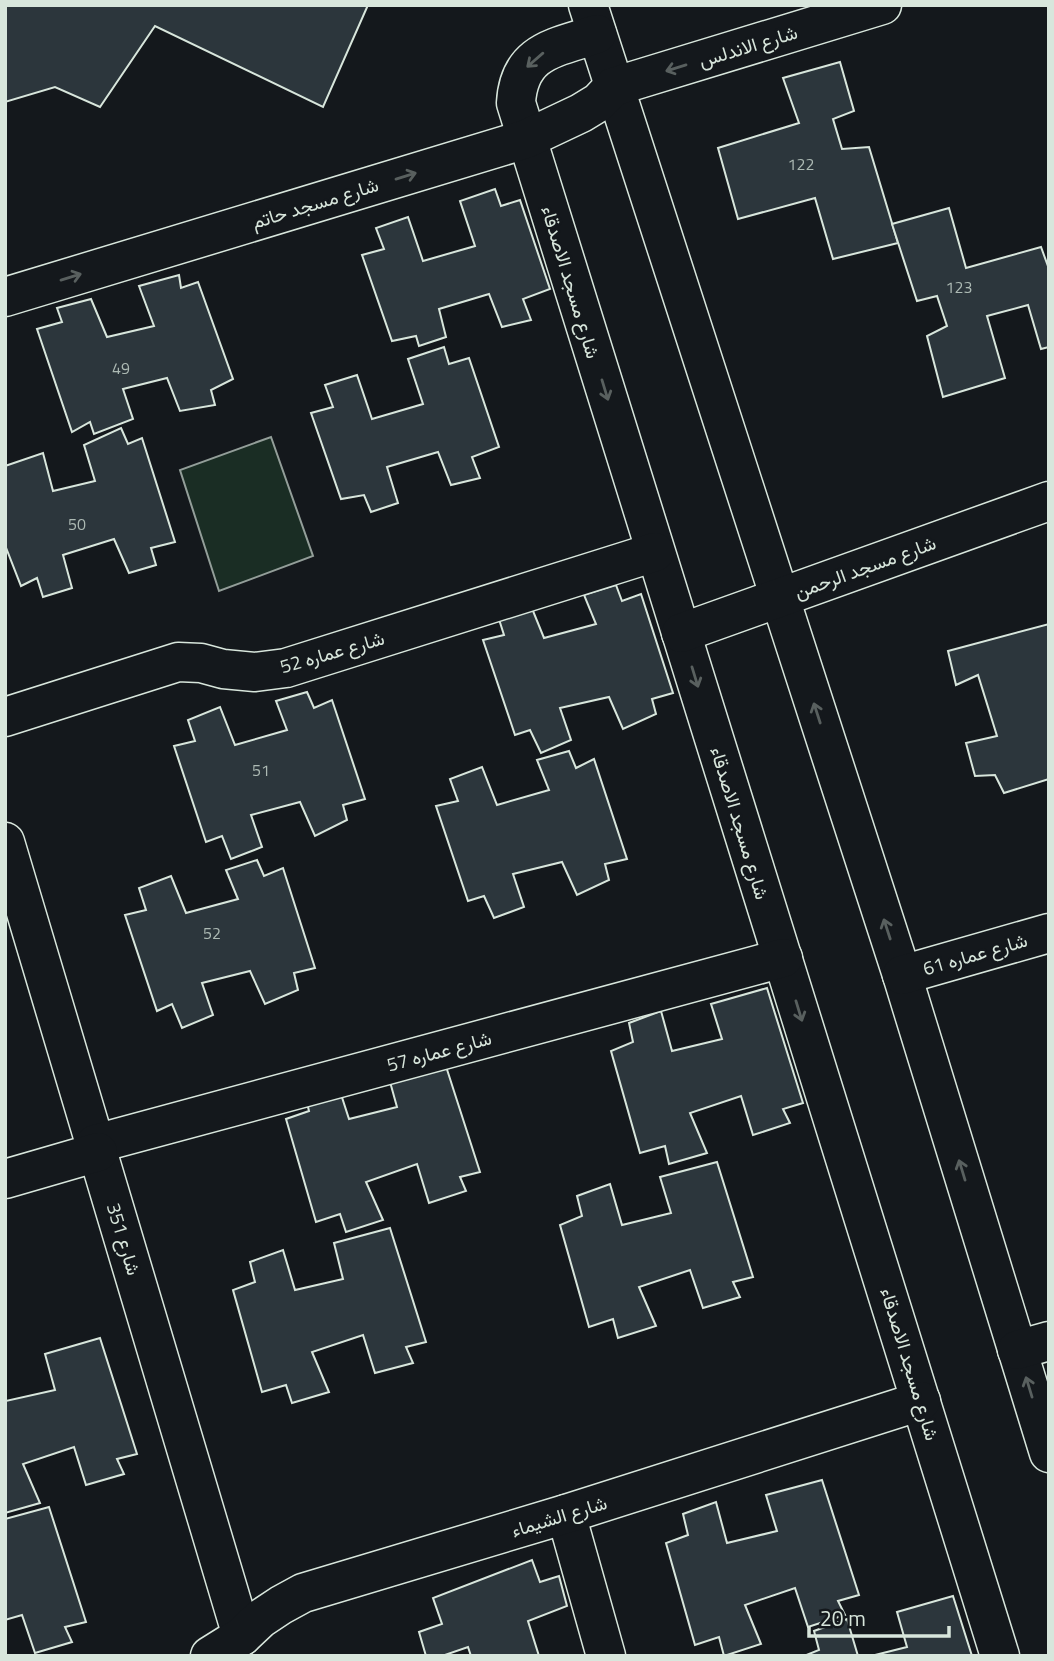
<svg xmlns="http://www.w3.org/2000/svg" width="1054" height="1661" viewBox="0 0 1054 1661" font-family="'Titillium Web',Vazirmatn,sans-serif">
	<style>
		.green { fill: #1a2d24; stroke: #939e99; stroke-width: 2 }
		.building { fill: #2c363c; stroke: #d8e6dc; stroke-width: 2 }
		.lines { fill: none; stroke-linecap: round; stroke-linejoin: round }
		.minor-casing { stroke: #d8e6dc; stroke-width: 41 }
		.minor { stroke: #14181c; stroke-width: 38 }
		.oneway { stroke: #59605f }
		.labels { text-anchor: middle; stroke-width: 5; stroke-linejoin: round; paint-order: stroke }
		.number-label { font-size: 16px; fill: #adbab4 }
		.street-label { font-size: 19px; fill: #d8e6dc; stroke: #14181c }
	</style>
	<rect width="100%" height="100%" fill="#14181c"/>
	<polygon class="green" points="271,437 313,556 219,591 180,470"/>
	<g class="building">
		<polygon points="5,5 368,5 323,107 155,26 100,107 55,87 5,102"/>
		<polygon points="840,62 854,111 833,119 842,149 869,147 898,243 833,259 815,198 738,219 718,148 799,123 783,78"/>
		<polygon points="495,189 501,206 520,200 550,289 523,299 531,320 502,327 489,294 439,309 446,337 419,346 416,336 392,341 362,255 384,249 376,228 408,217 423,261 475,246 460,201"/>
		<polygon points="949,208 966,268 1041,247 1049,269 1049,347 1041,349 1028,305 987,316 1005,378 943,397 927,336 947,326 937,296 917,301 892,224"/>
		<polygon points="179,275 181,288 198,282 233,379 211,390 215,405 180,411 167,378 123,389 133,419 94,434 90,422 72,432 37,329 62,322 57,308 91,299 107,337 154,326 139,286"/>
		<polygon points="444,347 449,364 469,358 499,447 472,457 480,478 451,485 438,452 387,467 398,503 371,512 364,495 341,499 311,413 333,407 325,385 357,375 372,419 423,404 408,359"/>
		<polygon points="121,428 128,444 142,438 175,542 151,548 156,565 129,573 114,539 63,555 72,588 43,597 37,578 21,586 5,545 5,466 43,453 53,491 95,481 84,445"/>
		<polygon points="616,585 622,601 641,594 673,693 652,699 656,714 623,729 609,697 560,708 571,740 541,753 530,730 515,735 483,640 504,635 497,613 529,601 544,638 596,624 584,595"/>
		<polygon points="1049,624 1049,779 1004,793 995,775 975,776 966,743 997,736 978,675 956,685 948,651"/>
		<polygon points="307,692 314,708 332,700 365,799 343,805 347,820 315,836 300,802 251,815 262,847 231,859 222,836 206,842 174,746 195,741 188,720 220,707 235,745 287,730 276,701"/>
		<polygon points="569,751 576,768 594,759 627,859 605,864 609,880 577,895 562,862 513,874 524,907 494,918 484,896 468,901 436,806 458,801 450,779 482,767 497,805 549,790 537,760"/>
		<polygon points="257,860 264,876 283,868 315,968 294,973 298,990 265,1004 250,971 202,983 213,1015 182,1028 172,1004 157,1011 125,915 146,910 139,888 171,876 186,913 238,899 226,870"/>
		<polygon points="767,988 803,1103 783,1109 790,1123 753,1135 741,1096 690,1113 707,1153 669,1164 665,1146 640,1153 611,1051 633,1042 629,1023 661,1011 672,1051 722,1039 711,1004"/>
		<polygon points="443,1057 480,1172 460,1177 466,1191 429,1203 417,1164 366,1182 383,1220 346,1232 340,1214 316,1222 286,1119 309,1111 304,1091 338,1085 349,1119 397,1107 387,1071"/>
		<polygon points="717,1162 753,1277 733,1282 740,1297 703,1308 690,1270 639,1287 656,1326 618,1338 613,1319 589,1327 560,1225 582,1216 577,1196 610,1184 622,1225 671,1213 660,1177"/>
		<polygon points="390,1228 426,1342 406,1347 413,1363 375,1373 363,1335 312,1352 329,1392 292,1403 286,1385 262,1392 233,1290 255,1282 250,1262 283,1250 295,1290 343,1279 334,1243"/>
		<polygon points="100,1338 137,1454 117,1459 124,1474 86,1485 74,1447 23,1464 40,1503 5,1513 5,1400 6,1401 55,1390 45,1354"/>
		<polygon points="822,1480 859,1595 838,1601 845,1615 808,1627 795,1588 745,1605 761,1644 724,1656 719,1637 695,1645 666,1543 688,1535 683,1514 716,1502 727,1543 777,1531 766,1495"/>
		<polygon points="49,1507 86,1622 65,1627 72,1642 35,1653 22,1615 5,1620 5,1519"/>
		<polygon points="532,1560 540,1582 559,1576 567,1606 528,1621 539,1656 471,1656 468,1647 442,1656 426,1656 419,1632 442,1624 433,1598"/>
		<polygon points="953,1596 972,1656 871,1656 907,1647 897,1612"/>
		<polygon points="847,1619 858,1656 804,1656 819,1650 814,1631"/>
	</g>
	<g class="lines">
		<defs>
			<g id="minor">
				<polyline points="588,5 902,975 1049,1453"/>
				<path d="M597,34C556,48 519,50 516,103L1000,1656"/>
				<polyline points="5,297 526,139 581,113 599,102 613,87 882,5"/>
				<polyline points="681,633 1049,501"/>
				<polyline points="5,717 178,662 201,663 223,669 255,672 286,668 655,552"/>
				<polyline points="5,842 242,1636"/>
				<polyline points="902,975 1049,933"/>
				<polyline points="95,1144 783,958"/>
				<polyline points="5,1179 98,1152"/>
				<polyline points="1017,1350 1049,1341"/>
				<polyline points="566,1514 606,1656"/>
				<polyline points="210,1656 242,1636 260,1619 281,1605 303,1593 566,1514 921,1401"/>
			</g>
		</defs>
		<use href="#minor" class="minor-casing"/>
		<use href="#minor" class="minor"/>
	</g>
	<defs><path id="oneway-shaft" d="M-6 0H5M1.5-3L5.5 0L1.5 3" fill="none" stroke-width="1.6" stroke-linecap="round" stroke-linejoin="round" transform="scale(1.75)"/></defs>
	<g class="oneway">
		<use href="#oneway-shaft" transform="translate(535 60) rotate(139)"/>
		<use href="#oneway-shaft" transform="translate(676 68) rotate(163)"/>
		<use href="#oneway-shaft" transform="translate(406 176) rotate(-17)"/>
		<use href="#oneway-shaft" transform="translate(71 277) rotate(-17)"/>
		<use href="#oneway-shaft" transform="translate(605 390) rotate(73)"/>
		<use href="#oneway-shaft" transform="translate(695 677) rotate(73)"/>
		<use href="#oneway-shaft" transform="translate(817 713) rotate(-108)"/>
		<use href="#oneway-shaft" transform="translate(887 929) rotate(-108)"/>
		<use href="#oneway-shaft" transform="translate(799 1011) rotate(73)"/>
		<use href="#oneway-shaft" transform="translate(962 1170) rotate(-107)"/>
		<use href="#oneway-shaft" transform="translate(1029 1387) rotate(-107)"/>
	</g>
	<g class="labels">
		<g class="number-label">
			<text x="801" y="170">122</text>
			<text x="959" y="293">123</text>
			<text x="121" y="374">49</text>
			<text x="77" y="530">50</text>
			<text x="261" y="776">51</text>
			<text x="212" y="939">52</text>
		</g>
		<g class="street-label">
			<text transform="translate(748 46) rotate(-17)" y="7">شارع الاندلس</text>
			<text transform="translate(315 203) rotate(-17)" y="7">شارع مسجد حاتم</text>
			<text transform="translate(571 282) rotate(73)" y="7">شارع مسجد الاصدقاء</text>
			<text transform="translate(865 567) rotate(-20)" y="7">شارع مسجد الرحمن</text>
			<text transform="translate(332 652) rotate(-16)" y="7">شارع عماره 52</text>
			<text transform="translate(740 823) rotate(73)" y="7">شارع مسجد الاصدقاء</text>
			<text transform="translate(975 954) rotate(-16)" y="7">شارع عماره 61</text>
			<text transform="translate(439 1051) rotate(-15)" y="7">شارع عماره 57</text>
			<text transform="translate(124 1239) rotate(73)" y="7">شارع 351</text>
			<text transform="translate(910 1364) rotate(73)" y="7">شارع مسجد الاصدقاء</text>
			<text transform="translate(559 1516) rotate(-17)" y="7">شارع الشيماء</text>
		</g>
	</g>
	<rect width="1054" height="1661" fill="none" stroke="#d8e6dc" stroke-width="14"/>
	<path d="M809 1626v10h140v-10" fill="none" stroke="#d8e6dc" stroke-width="3.5"/>
	<text x="820" y="1626" font-size="21" fill="#d8e6dc" stroke="#14181c" stroke-width="5" paint-order="stroke">20 m</text>
</svg>
